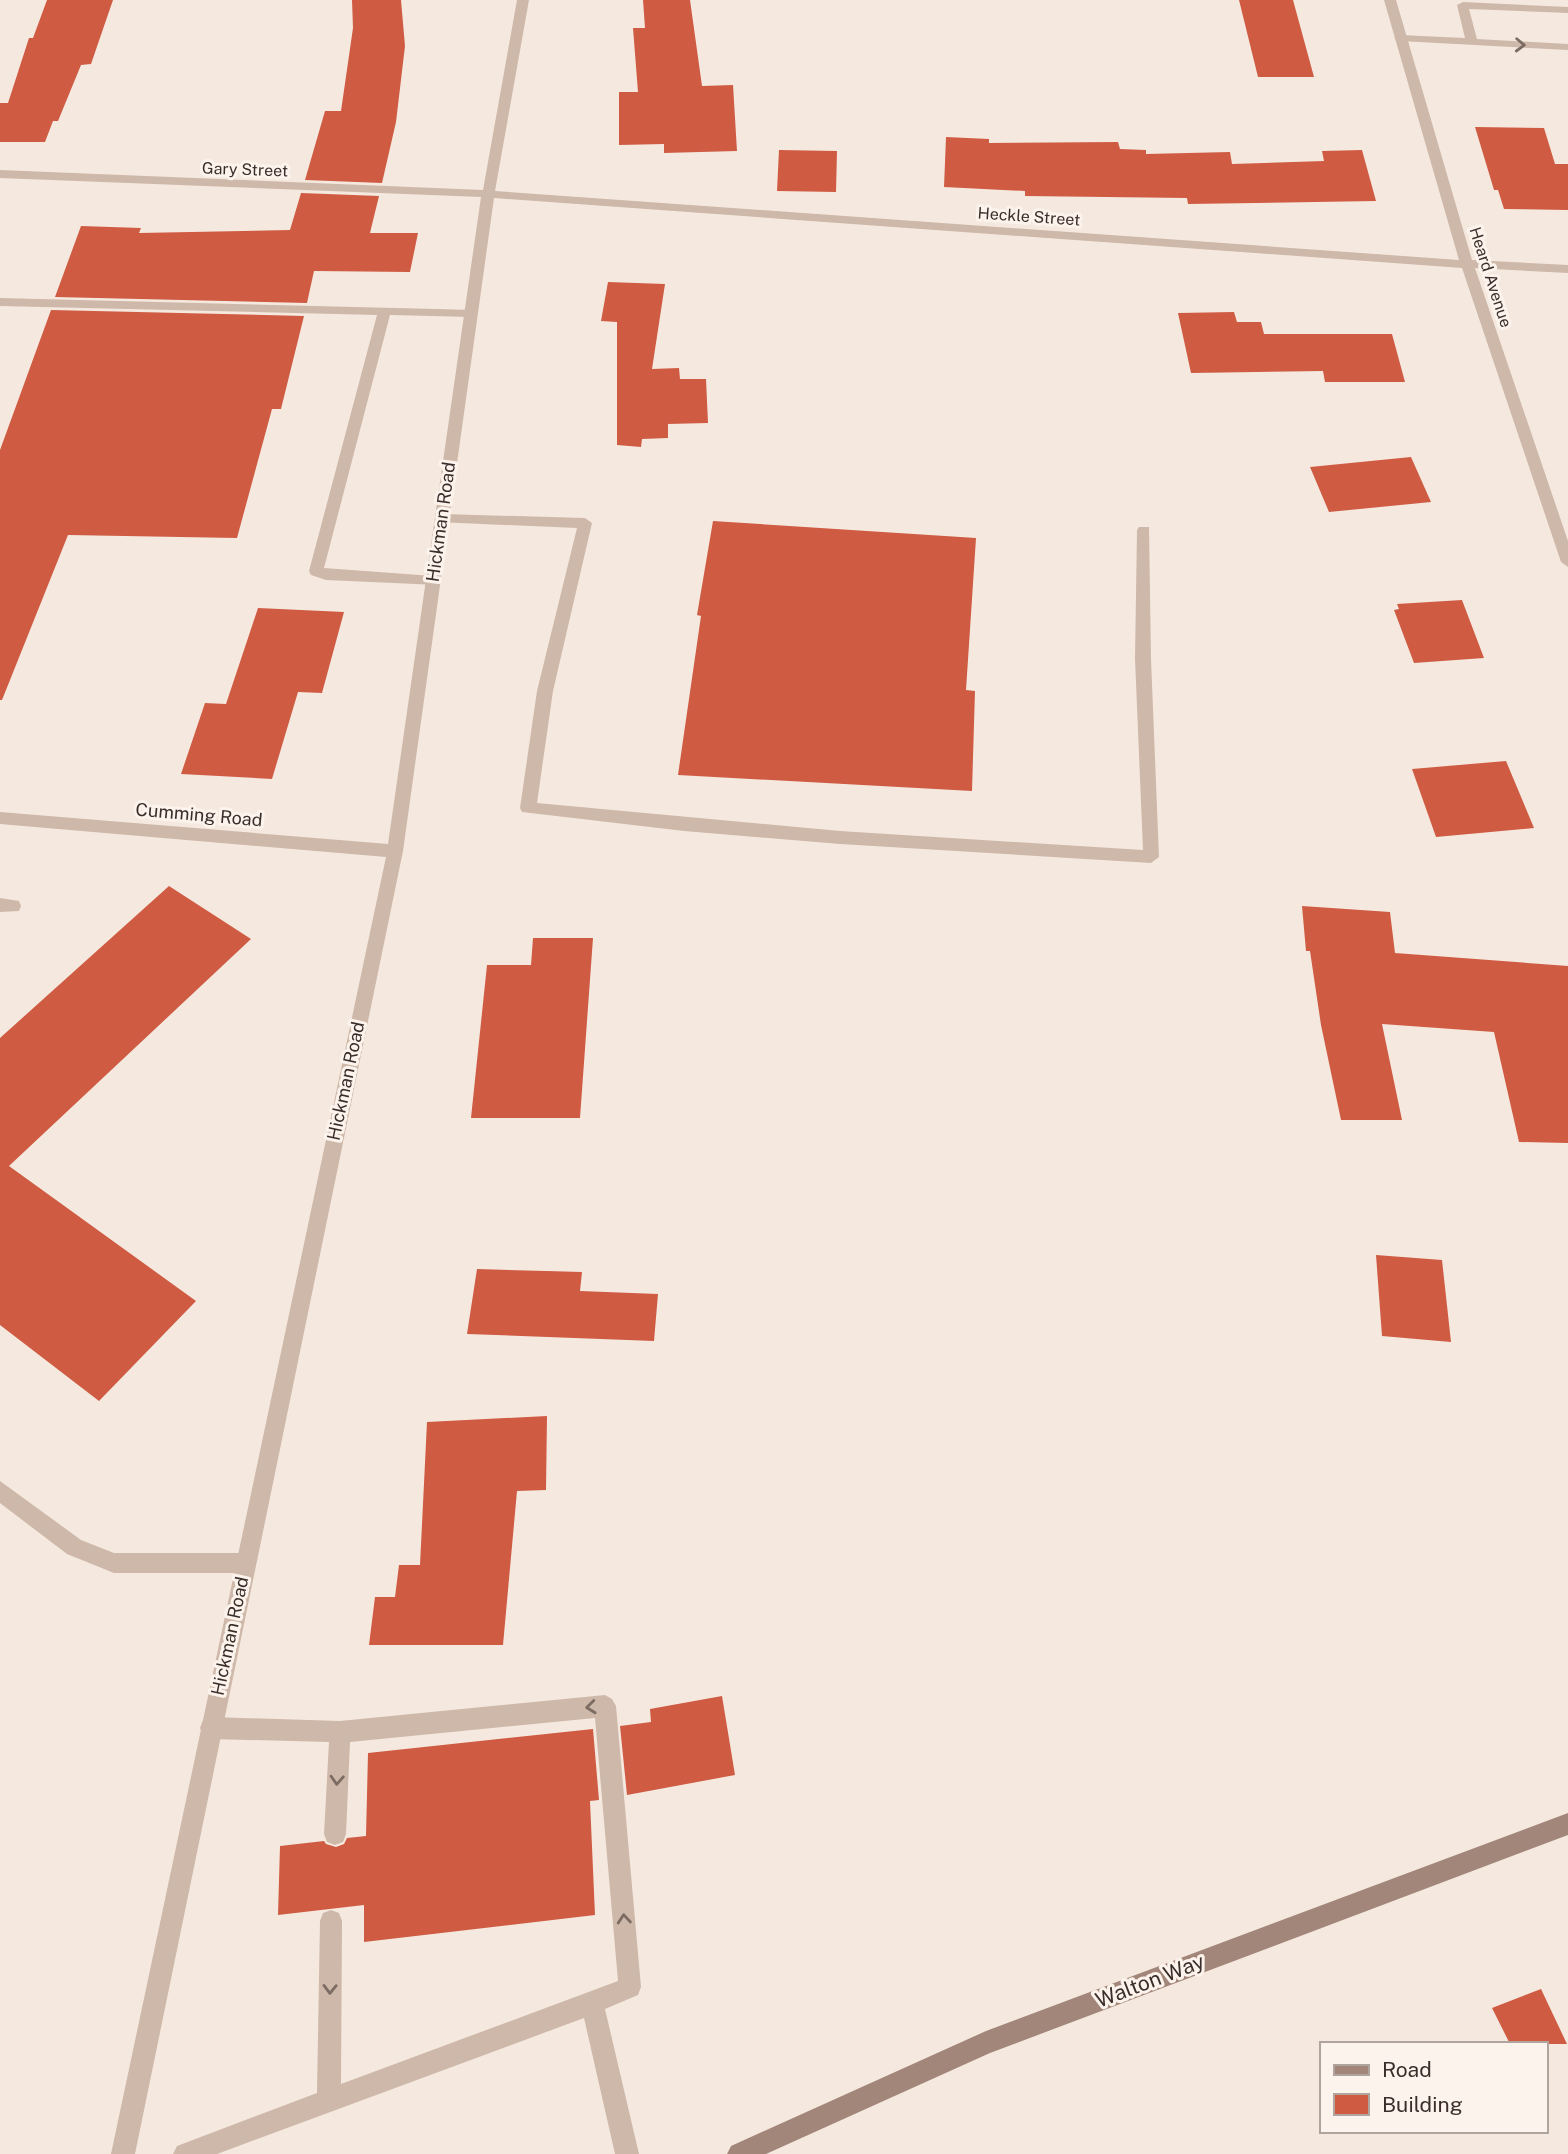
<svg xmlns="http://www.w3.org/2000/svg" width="1568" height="2154" viewBox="0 0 1568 2154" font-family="'Public Sans',sans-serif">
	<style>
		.building { fill: #cf5b43 }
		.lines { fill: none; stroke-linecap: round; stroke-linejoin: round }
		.lane { fill: #ceb8a9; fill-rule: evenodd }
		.street { fill: #ceb8a9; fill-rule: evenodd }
		.secondary { fill: #a3867a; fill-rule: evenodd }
		.oneway { stroke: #7d6c63 }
		.labels { text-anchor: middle; stroke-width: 6; stroke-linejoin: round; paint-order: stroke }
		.far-street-label { font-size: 16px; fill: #3b2e2a; stroke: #fcf3ec }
		.street-label { font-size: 18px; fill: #3b2e2a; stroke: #fcf3ec }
		.near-street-label { font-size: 21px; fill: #3b2e2a; stroke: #fcf3ec }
	</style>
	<rect width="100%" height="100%" fill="#f5e9df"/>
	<g class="building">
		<polygon points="47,0 113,0 91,64 81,65 58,121 53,121 45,142 0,142 0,103 8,103 29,38 33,38"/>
		<polygon points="352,0 401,0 405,46 396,122 382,183 305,180 325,111 341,111 353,28"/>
		<polygon points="643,0 690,0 702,86 733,85 737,151 664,153 664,144 619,145 619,92 638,92 633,28 645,28"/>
		<polygon points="1239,0 1293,0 1314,77 1258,77"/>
		<polygon points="1475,127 1544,128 1555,164 1568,164 1568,210 1504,209 1498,190 1494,190"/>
		<polygon points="946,137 989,139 989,143 1118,142 1120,149 1146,150 1146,154 1230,152 1232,164 1324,161 1322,151 1362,150 1376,201 1188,204 1187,198 1025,196 1025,191 944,187"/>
		<polygon points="779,150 837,151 836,192 777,191"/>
		<polygon points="301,193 379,196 370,233 418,233 410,272 314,271 307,303 55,297 81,226 141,228 139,233 290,230"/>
		<polygon points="608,282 665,284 652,369 679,368 680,379 706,379 708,423 668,424 668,438 642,439 641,447 617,445 617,322 601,321"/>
		<polygon points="51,310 304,316 281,409 272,409 237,538 68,535 2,700 0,700 0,450"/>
		<polygon points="1234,312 1237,322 1261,322 1264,334 1392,334 1405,382 1325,382 1323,371 1191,373 1178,313"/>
		<polygon points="1411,457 1431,502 1329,512 1310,467"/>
		<polygon points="713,521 976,538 966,690 975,691 972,791 678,775 701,616 697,615"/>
		<polygon points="1462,600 1484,658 1414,663 1394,610 1399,609 1397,604"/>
		<polygon points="258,608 344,612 322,693 298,692 272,779 181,774 205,703 226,704"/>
		<polygon points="1506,761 1534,828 1436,837 1412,769"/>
		<polygon points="169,886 251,939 9,1166 196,1301 99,1401 0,1325 0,1038"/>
		<polygon points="1302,906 1390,912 1395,953 1568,966 1568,1143 1519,1142 1494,1032 1382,1024 1402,1120 1341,1120 1321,1025 1310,951 1306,951"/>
		<polygon points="533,938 593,938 580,1118 471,1118 487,965 531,965"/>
		<polygon points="1376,1255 1442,1260 1451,1342 1382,1336"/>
		<polygon points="477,1269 582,1272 580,1291 658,1294 654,1341 467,1334"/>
		<polygon points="547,1416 546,1490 517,1491 503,1645 369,1645 375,1597 395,1597 399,1565 420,1565 427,1422"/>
		<polygon points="722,1696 735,1775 627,1795 620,1726 651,1722 650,1709"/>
		<polygon points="593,1729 599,1800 590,1801 595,1915 364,1942 364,1905 278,1915 280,1846 324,1841 326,1844 336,1847 344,1844 347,1838 366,1836 368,1753"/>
		<polygon points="1541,1989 1567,2044 1510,2044 1492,2008"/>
	</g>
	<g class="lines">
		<g class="lane">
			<polygon points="1463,2 1568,7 1568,13 1469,9 1477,39 1568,44 1568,50 1400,41 1394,38 1400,35 1465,38 1457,5"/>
			<polygon points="0,298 476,310 478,313 471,317 390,315 324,568 433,576 438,577 440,581 438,585 326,580 311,575 309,571 377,315 0,306"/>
			<polygon points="442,514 585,518 592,523 553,691 537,803 840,831 1143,850 1135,659 1137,530 1139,527 1149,527 1151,659 1159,857 1151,863 840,844 684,831 522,812 520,808 537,691 577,528 437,522 435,519"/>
			<polygon points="0,898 19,901 21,906 19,911 0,912"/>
			<polygon points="0,1481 81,1540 114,1553 245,1553 252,1556 255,1563 252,1570 245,1573 114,1573 67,1554 0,1503"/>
			<polygon points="605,1695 612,1699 616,1706 641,1987 638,1995 605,2009 639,2154 615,2154 584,2018 217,2154 173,2154 177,2146 317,2093 320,1921 323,1913 331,1910 339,1913 342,1921 341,2084 618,1981 595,1718 350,1742 346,1834 343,1842 335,1845 327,1842 324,1834 329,1742 211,1739 203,1736 200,1728 203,1720 211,1717 340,1721"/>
		</g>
		<polygon class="street" points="517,0 529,0 495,191 1459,260 1384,0 1396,0 1472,260 1568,265 1568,273 1475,268 1568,541 1568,567 1561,562 1462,268 494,198 403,851 135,2154 111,2154 386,857 0,824 0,812 388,844 481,197 0,178 0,170 483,190"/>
		<polygon class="secondary" points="1568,1813 1568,1835 990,2053 766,2154 727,2154 731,2146 986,2031"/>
	</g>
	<defs><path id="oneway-chevron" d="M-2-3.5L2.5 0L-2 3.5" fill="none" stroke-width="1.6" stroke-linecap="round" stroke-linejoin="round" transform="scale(1.75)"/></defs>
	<g class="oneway">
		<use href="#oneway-chevron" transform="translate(1520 45) rotate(2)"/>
		<use href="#oneway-chevron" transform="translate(591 1707) rotate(174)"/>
		<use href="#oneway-chevron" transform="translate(337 1780) rotate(93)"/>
		<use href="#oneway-chevron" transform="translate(624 1919) rotate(-95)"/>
		<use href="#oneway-chevron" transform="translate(330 1989) rotate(91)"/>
	</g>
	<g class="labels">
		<g class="far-street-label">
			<text transform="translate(245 169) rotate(2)" y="6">Gary Street</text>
			<text transform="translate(1029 216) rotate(4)" y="6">Heckle Street</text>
			<text transform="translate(1491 277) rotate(72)" y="6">Heard Avenue</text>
		</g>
		<g class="street-label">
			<text transform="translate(441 522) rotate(-82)" y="6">Hickman Road</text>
			<text transform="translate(199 815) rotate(5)" y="6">Cumming Road</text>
			<text transform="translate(346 1081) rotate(-78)" y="6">Hickman Road</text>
			<text transform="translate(230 1636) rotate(-78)" y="6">Hickman Road</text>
		</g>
		<g class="near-street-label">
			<text transform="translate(1150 1981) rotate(-21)" y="7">Walton Way</text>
		</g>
	</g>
	<rect x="1320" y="2042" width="228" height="91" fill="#fcf3ec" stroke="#afa49e" stroke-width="2"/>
	<rect x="1334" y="2065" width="35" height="10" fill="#a3867a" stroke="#afa49e" stroke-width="2"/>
	<text x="1382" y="2077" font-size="21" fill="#3b2e2a">Road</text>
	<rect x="1334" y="2094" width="35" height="21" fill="#cf5b43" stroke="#afa49e" stroke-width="2"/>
	<text x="1382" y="2112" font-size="21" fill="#3b2e2a">Building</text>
</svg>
